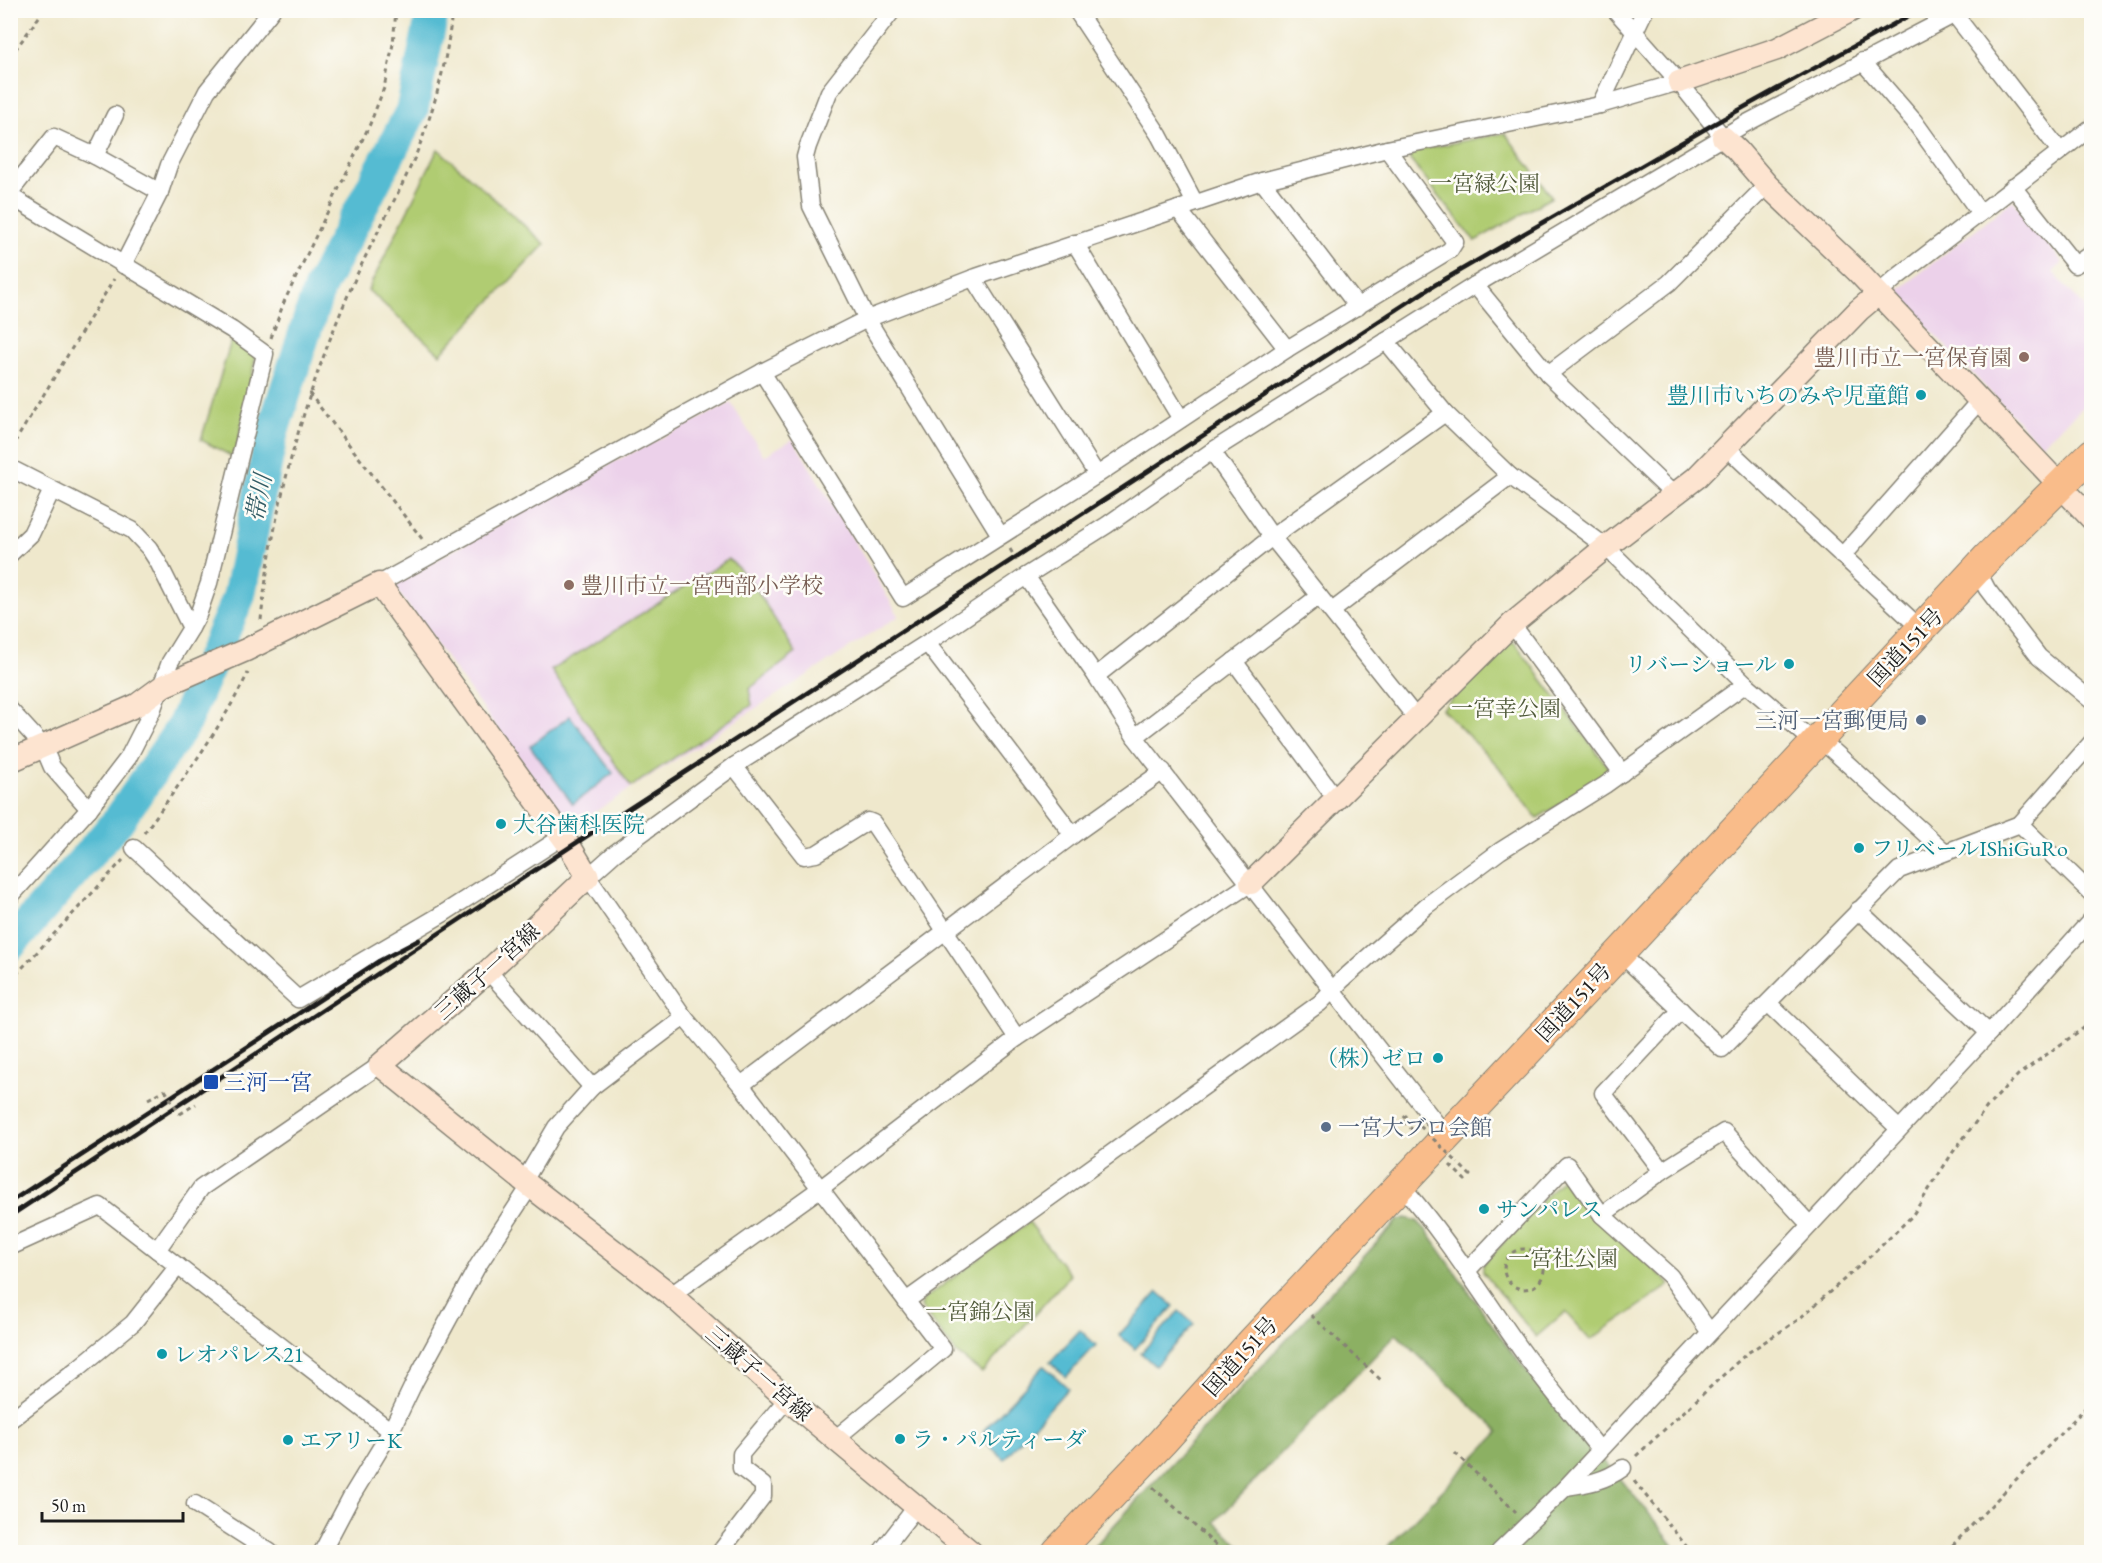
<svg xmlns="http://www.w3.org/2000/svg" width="2102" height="1563" viewBox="0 0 2102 1563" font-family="'EB Garamond','Noto Serif JP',serif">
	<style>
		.built { fill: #ecd1ea }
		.green { fill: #b0cc72; stroke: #667447; stroke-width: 1.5 }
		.forest { fill: #8cb064; stroke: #546640; stroke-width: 1.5 }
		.water { fill: #55bbd2; stroke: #386c77; stroke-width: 1.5 }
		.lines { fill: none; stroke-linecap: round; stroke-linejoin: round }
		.river { stroke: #55bbd2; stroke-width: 33 }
		.street-casing { stroke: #868274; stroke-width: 19 }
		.secondary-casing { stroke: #868274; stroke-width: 25 }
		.highway-casing { stroke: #868274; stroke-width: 32 }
		.path { stroke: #868274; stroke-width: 3; stroke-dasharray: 4.5 4.5; stroke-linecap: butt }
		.street { stroke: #fff; stroke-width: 16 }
		.secondary { stroke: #fde4d0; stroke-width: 22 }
		.highway { stroke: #f9bc8a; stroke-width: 30 }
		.rail { stroke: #1c1c1c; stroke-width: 4.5 }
		.path-bridge { stroke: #868274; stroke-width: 3; stroke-dasharray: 4.5 4.5; stroke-linecap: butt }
		.education-dot { fill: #8d6e63; stroke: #fdfcf7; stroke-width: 2 }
		.culture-dot { fill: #0f9aa8; stroke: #fdfcf7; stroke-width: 2 }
		.service-dot { fill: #5c6f8a; stroke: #fdfcf7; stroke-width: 2 }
		.transit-dot { fill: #1a4fb4; stroke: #fdfcf7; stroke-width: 2 }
		.labels { text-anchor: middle; stroke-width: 5; stroke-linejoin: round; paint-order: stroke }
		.park-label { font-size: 22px; fill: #505a3a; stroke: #fdfcf7 }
		.education-label { font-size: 22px; fill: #785e54; stroke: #fdfcf7; text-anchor: end }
		.culture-label { font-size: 22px; fill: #0d838f; stroke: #fdfcf7; text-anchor: start }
		.street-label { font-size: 22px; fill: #1c1c1c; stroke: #fdfcf7 }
		.service-label { font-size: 22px; fill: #4e5e75; stroke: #fdfcf7; text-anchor: end }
		.transit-label { font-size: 22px; fill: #164399; stroke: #fdfcf7; text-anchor: start }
		.water-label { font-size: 24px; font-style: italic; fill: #335c65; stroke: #fdfcf7 }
	</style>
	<rect width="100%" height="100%" fill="#fdfcf7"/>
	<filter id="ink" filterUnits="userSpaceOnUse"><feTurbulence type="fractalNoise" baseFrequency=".0167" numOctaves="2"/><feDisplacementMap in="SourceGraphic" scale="12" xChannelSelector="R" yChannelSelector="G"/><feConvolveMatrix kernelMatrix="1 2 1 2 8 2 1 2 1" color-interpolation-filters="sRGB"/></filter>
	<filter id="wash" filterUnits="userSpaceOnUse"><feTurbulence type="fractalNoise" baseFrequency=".008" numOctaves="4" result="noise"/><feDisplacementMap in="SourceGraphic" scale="24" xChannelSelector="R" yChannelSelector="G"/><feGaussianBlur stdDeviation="1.35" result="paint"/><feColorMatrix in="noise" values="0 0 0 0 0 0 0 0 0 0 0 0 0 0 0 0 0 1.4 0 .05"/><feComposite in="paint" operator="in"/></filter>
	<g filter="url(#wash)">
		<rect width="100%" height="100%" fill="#efe8cc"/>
		<g class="built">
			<polygon points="2013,200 2063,263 2053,272 2091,314 2091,400 2041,445 1895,293"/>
			<polygon points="731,403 764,456 793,439 899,616 570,828 393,585 574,482"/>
		</g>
		<g class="green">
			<polygon points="1505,133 1552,197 1475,241 1410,160 1412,151"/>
			<polygon points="438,149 545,244 440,354 368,290"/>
			<polygon points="232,338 256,355 235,458 201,440"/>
			<polygon points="729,559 751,581 796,653 749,689 752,705 631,787 551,670"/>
			<polygon points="1506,641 1515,643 1608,767 1608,776 1537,818 1498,766 1442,709"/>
			<polygon points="1562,1179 1570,1181 1670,1285 1590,1340 1565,1312 1536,1337 1483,1272 1483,1265"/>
			<polygon points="1029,1222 1070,1275 982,1373 956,1353 921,1307 923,1300"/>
		</g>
		<polygon class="forest" points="1406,1218 1417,1221 1426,1230 1512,1353 1590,1449 1620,1478 1679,1552 1383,1552 1499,1432 1396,1334 1215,1522 1247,1552 1089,1552 1397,1221"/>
		<g class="water">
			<polygon points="570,716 613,773 573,804 530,746"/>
			<polygon points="1158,1292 1174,1306 1135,1349 1119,1335"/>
			<polygon points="1179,1311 1194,1324 1155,1366 1141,1353"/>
			<polygon points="1080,1330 1096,1345 1066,1377 1050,1362"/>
			<polygon points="1044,1366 1068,1388 1004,1459 983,1440 987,1435 983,1431"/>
		</g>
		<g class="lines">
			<polyline class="river" points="10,945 118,821 183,726 239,596 272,433 319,289 412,110 433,10"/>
		</g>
	</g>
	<g filter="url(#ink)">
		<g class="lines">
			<defs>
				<g id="street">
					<polyline points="893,10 829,92 808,146 805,157 811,206 867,319 1000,535"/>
					<polyline points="1076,10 1159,135 1195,203"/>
					<polyline points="1615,10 1679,82 1723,137"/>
					<polyline points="1955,15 2060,151"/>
					<polyline points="1862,61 1914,121 1980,213"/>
					<polyline points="1600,105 1645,10"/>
					<polyline points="95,156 115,115"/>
					<polyline points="1262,181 1358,307"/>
					<polyline points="2013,187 2075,265 2092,253"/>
					<polyline points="10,192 54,137 95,156 160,192"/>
					<polyline points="10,196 232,330 265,354 209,583 198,615 191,628"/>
					<polyline points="1178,209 1287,349"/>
					<polyline points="1075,243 1181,419"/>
					<polyline points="123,265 160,192 169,165 207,91 272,10"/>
					<polyline points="973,278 1097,475"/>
					<polyline points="1475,285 1548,374 1674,495"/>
					<polyline points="1878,294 1896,278 2092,127"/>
					<polyline points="1386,341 1445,413 1510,476"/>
					<polyline points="762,372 903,598 1097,475 1287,349 1450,250 1455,242 1387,149"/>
					<polyline points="1548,374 1669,283 1767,185"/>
					<polyline points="1726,447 1921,629"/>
					<polyline points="1212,451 1272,537 1417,719"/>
					<polyline points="10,468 132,530 149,548 158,562 191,628 170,662 152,711 128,758 89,809 10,897"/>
					<polyline points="10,554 31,534 52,490"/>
					<polyline points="1842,556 1980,400"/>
					<polyline points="1977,570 1987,589 2039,657 2092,701"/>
					<polyline points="1026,576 1096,676 1135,737 1446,1136"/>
					<polyline points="379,584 762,372 867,319 973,278 1262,181 1387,149 1600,105 1679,82"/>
					<polyline points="1332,611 1510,476 1606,547 1746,684 1815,743"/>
					<polyline points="1512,624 1622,773"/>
					<polyline points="927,643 1073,835"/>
					<polyline points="1234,661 1336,799"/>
					<polyline points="1096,676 1272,537 1445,413"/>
					<polyline points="10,710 43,746 52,767 89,809"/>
					<polyline points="1135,737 1319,596"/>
					<polyline points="1819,738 1944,851"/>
					<polyline points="734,766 804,856 816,854 868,821 873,823 1017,1038"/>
					<polyline points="2020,824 2092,894"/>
					<polyline points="134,848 298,999 444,913 562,837"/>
					<polyline points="1858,910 1989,1033"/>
					<polyline points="1620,953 1722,1049 1899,870 2020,824 2092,742"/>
					<polyline points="488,971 592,1087"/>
					<polyline points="1768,1003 1898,1128"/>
					<polyline points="741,1085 1073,835 1163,771"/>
					<polyline points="1662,1171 1603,1093 1681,1010"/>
					<polyline points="524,1181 556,1127 592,1087 684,1017"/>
					<path d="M1401,1185C1445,1235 1481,1293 1520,1348C1545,1383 1573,1416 1600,1450"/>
					<polyline points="1602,1215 1662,1171 1724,1132 1809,1224"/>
					<polyline points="10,1247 100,1206 391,1431"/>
					<polyline points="157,1250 201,1188 380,1065"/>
					<polyline points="1467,1271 1567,1165 1602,1215 1670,1276 1709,1331"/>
					<polyline points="671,1295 821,1188 1017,1038 1251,883"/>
					<polyline points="906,1301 1320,1003 1342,980 1426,906 1500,851 1605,785 1746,684"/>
					<polyline points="10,1420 77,1369 133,1323 178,1266"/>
					<polyline points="835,1439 943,1349 741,1085 684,1017 588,877 615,853 734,766 927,643 1026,576 1107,525 1212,451 1475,285 1743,125 1963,10"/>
					<path d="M1566,1487C1587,1484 1605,1481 1623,1468"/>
					<polyline points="195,1504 270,1552"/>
					<polyline points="322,1552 351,1497 391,1431 415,1381 477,1267 530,1186"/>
					<polyline points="720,1552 763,1496 763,1485 741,1468 741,1454 787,1399"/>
					<polyline points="881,1552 916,1507"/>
					<polyline points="1499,1552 1566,1487 1989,1033 2092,919"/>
				</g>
				<g id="secondary">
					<polyline points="1679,82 1777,49 1852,10"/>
					<polyline points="1723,137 1737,150 1767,185 1856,270 2092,519"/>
					<polyline points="10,761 137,705 163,686 246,650 379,584 570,847 588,877 488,971 380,1065 530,1186 671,1295 787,1399 971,1552"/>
					<polyline points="1251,883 1512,624 1606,547 1696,478 1859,310 1878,294"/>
				</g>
				<polyline id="highway" points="1057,1552 1162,1442 1253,1341 1620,953 1989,556 2092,454"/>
			</defs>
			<use href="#street" class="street-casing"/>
			<use href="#secondary" class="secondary-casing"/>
			<use href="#highway" class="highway-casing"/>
			<g class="path">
				<polyline points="10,57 44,10"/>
				<polyline points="271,338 284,302 370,124 384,88 393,44 396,10"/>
				<polyline points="309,393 423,540"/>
				<polyline points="10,450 114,279"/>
				<polyline points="1010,549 1017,561"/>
				<path d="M261,620C273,502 307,387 355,279C374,236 399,195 417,152C435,107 448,59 452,10"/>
				<path d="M144,833C181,782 220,730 248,673"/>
				<polyline points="10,981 123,860"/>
				<polyline points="148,1099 165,1090"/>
				<polyline points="180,1114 196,1104"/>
				<polyline points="1407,1115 1402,1120 1416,1133"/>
				<polyline points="1450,1165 1465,1180 1470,1175 1458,1163"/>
				<circle cx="1524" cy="1269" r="20"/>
				<polyline points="1311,1315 1382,1381"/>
				<polyline points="2084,1409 2092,1418"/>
				<polyline points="1455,1453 1516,1512"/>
				<polyline points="1636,1456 1746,1354 1798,1320 1874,1253 1912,1216 1953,1152 1987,1107 2018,1075 2092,1022"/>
				<polyline points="1634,1481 1691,1552"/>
				<polyline points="1153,1487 1223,1552"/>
				<polyline points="1946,1552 2092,1401"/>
			</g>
			<use href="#street" class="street"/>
			<use href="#secondary" class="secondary"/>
			<use href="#highway" class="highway"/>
			<g class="rail">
				<polyline points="10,1202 379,961 419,940"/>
				<polyline points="10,1216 570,847 1433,286 1712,125 1919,10"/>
			</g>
			<g class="path-bridge">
				<polyline points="165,1090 180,1114"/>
				<polyline points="1420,1126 1458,1163"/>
			</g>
		</g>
	</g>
	<g class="education-dot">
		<circle cx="2024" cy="357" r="6"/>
		<circle cx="569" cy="585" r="6"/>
	</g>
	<g class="culture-dot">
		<circle cx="1921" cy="395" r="6"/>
		<circle cx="1789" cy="664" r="6"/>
		<circle cx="501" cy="824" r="6"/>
		<circle cx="1859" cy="848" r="6"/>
		<circle cx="1438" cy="1058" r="6"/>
		<circle cx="1484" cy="1209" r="6"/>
		<circle cx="162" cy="1354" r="6"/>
		<circle cx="900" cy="1439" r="6"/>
		<circle cx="288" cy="1440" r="6"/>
	</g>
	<g class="service-dot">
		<circle cx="1921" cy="720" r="6"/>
		<circle cx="1326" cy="1127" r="6"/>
	</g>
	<rect class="transit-dot" x="203" y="1074" width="16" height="16" rx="3"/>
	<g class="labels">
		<g class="park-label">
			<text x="1485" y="191">一宮緑公園</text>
			<text x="1506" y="716">一宮幸公園</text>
			<text x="1563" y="1266">一宮社公園</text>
			<text x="980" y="1319">一宮錦公園</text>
		</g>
		<g class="education-label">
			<text x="2012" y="365">豊川市立一宮保育園</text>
			<text x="581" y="593" text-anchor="start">豊川市立一宮西部小学校</text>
		</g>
		<g class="culture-label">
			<text x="1909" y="403" text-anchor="end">豊川市いちのみや児童館</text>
			<text x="1777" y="672" text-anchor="end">リバーショール</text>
			<text x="513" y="832">大谷歯科医院</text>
			<text x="1871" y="856">フリベールIShiGuRo</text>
			<text x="1426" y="1066" text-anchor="end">（株）ゼロ</text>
			<text x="1496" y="1217">サンパレス</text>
			<text x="174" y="1362">レオパレス21</text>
			<text x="912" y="1447">ラ・パルティーダ</text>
			<text x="300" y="1448">エアリーK</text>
		</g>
		<g class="street-label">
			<text transform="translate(1905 647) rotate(-47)" y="8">国道151号</text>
			<text transform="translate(487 971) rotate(-42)" y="8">三蔵子一宮線</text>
			<text transform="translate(1573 1002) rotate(-47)" y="8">国道151号</text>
			<text transform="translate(1240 1356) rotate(-48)" y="8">国道151号</text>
			<text transform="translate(759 1373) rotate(41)" y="8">三蔵子一宮線</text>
		</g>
		<g class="service-label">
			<text x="1909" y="728">三河一宮郵便局</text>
			<text x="1338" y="1135" text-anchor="start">一宮大ブロ会館</text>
		</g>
		<g class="transit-label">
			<text x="224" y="1090">三河一宮</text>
		</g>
		<g class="water-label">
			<text transform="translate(259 498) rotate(-79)" y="8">帯川</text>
		</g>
	</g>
	<rect width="2102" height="1563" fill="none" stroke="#fdfcf7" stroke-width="36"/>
	<path d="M42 1512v9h141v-9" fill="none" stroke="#1c1c1c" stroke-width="3"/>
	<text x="51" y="1512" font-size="18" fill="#1c1c1c" stroke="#fdfcf7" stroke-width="4.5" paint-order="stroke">50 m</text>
</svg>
